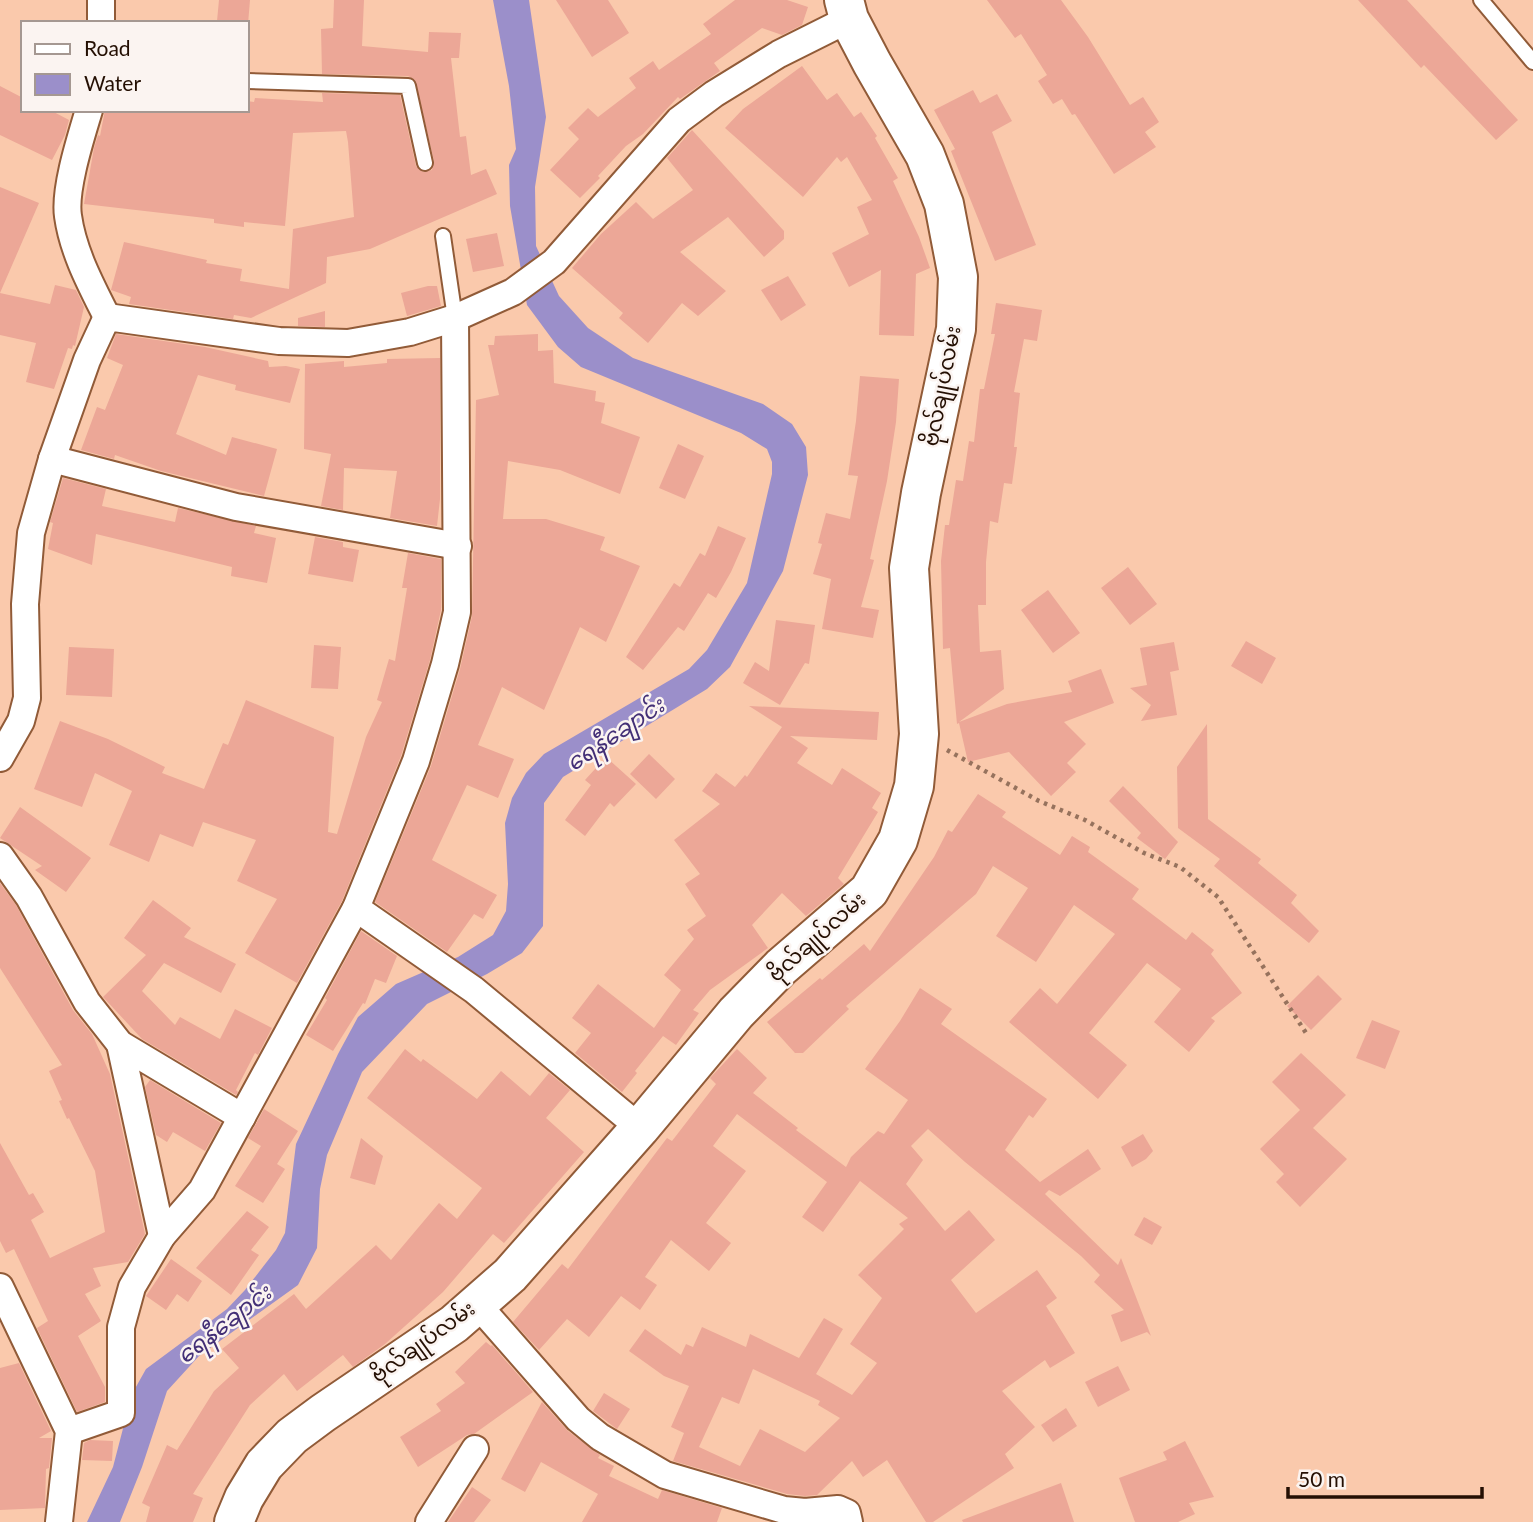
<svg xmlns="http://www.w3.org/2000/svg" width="1533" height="1522" viewBox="0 0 1533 1522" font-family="Lato,'Noto Sans Myanmar',sans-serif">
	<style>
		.water { fill: #9b8fca }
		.building { fill: #eca797; fill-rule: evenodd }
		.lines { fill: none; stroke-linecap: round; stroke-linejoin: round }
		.lane-casing { stroke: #915b38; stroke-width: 18 }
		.street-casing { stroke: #915b38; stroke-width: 30 }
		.primary-casing { stroke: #915b38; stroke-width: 42 }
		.path { stroke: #96725d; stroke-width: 4.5; stroke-dasharray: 3.5 5; stroke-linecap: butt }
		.lane { stroke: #fff; stroke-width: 14 }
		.street { stroke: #fff; stroke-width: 26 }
		.primary { stroke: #fff; stroke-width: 38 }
		.labels { text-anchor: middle; stroke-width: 5; stroke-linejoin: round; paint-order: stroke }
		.street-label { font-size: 21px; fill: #240f03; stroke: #fbf4f1 }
		.water-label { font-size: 23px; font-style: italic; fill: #432f76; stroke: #fbf4f1 }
	</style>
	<rect width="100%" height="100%" fill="#fac9ac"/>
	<polygon class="water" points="493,0 529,0 546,117 535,187 536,246 559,296 588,328 633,358 763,404 792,424 806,447 808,475 783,571 730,667 707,689 563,777 544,803 543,926 522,953 487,974 427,1004 362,1072 327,1155 320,1189 317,1248 298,1285 199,1356 167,1391 142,1467 120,1522 87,1522 113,1467 132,1394 146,1369 227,1309 245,1290 276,1250 285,1233 296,1144 338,1054 358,1017 396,984 458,957 493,935 506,911 508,884 505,823 512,798 526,773 544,754 689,669 707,650 747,583 772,474 772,462 767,449 741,433 581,367 558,347 527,305 510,206 509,165 516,149 509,86"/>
	<g class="building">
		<polygon points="219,0 250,0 248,24 217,21"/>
		<polygon points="334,0 364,0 362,46 428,52 429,32 461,33 459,58 451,58 460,137 466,136 471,175 486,169 497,194 370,249 327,257 326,283 251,318 234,315 233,319 129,304 131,297 111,290 124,242 207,260 206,263 242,269 240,281 289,289 293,229 354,217 348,142 346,131 293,133 285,226 244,222 244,227 214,223 214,219 84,204 94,148 98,135 100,136 105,110 247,110 247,101 254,102 255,98 323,102 322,93 400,95 416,166 423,172 432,170 434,161 415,80 408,76 322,74 321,29 333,28"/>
		<polygon points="556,0 608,0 629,33 592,57"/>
		<polygon points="735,0 787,0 808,7 802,25 782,35 762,28 714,63 720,71 680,99 678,97 643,134 626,146 598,176 600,178 580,198 550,170 579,139 568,128 588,108 598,117 636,88 629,78 653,61 659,70 711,34 703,24"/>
		<polygon points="987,0 1061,0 1088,37 1130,105 1143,97 1159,122 1145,132 1156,147 1114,174 1075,114 1072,115 1062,99 1053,104 1038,81 1047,75 1021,34 1015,38"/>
		<polygon points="1358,0 1407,0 1518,120 1496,140 1424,65 1421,68"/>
		<polygon points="802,66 827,100 837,93 854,117 861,112 877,136 875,138 898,178 893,181 919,237 930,268 916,274 914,336 879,335 881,270 849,287 832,253 869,234 857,207 872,200 847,157 841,162 837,157 803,197 725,128 743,109"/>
		<polygon points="0,86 23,98 23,110 50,110 69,120 65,135 52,160 0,135"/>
		<polygon points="973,90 980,103 997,94 1012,121 992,132 1036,245 995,261 951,151 955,149 934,110"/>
		<polygon points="692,130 784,231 784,239 764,257 728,217 680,252 726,291 698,316 682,303 648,343 619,318 623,313 572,268 601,234 636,202 653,219 693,190 667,158"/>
		<polygon points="0,187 39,203 0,293 50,304 55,285 76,290 84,307 75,346 73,345 72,349 68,348 54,389 26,382 36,343 0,335"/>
		<polygon points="497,233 504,266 473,272 466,239"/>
		<polygon points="788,276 806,305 781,321 761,290"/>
		<polygon points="428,286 437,286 441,306 407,316 401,293"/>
		<polygon points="996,303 1042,310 1037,341 1024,339 1014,392 1020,393 1014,447 1017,447 1012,484 1004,483 998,523 990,521 986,562 986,605 978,605 980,652 1001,650 1004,689 959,722 1007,704 1072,692 1068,681 1101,669 1114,703 1064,722 1086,744 1067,763 1076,772 1051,796 1009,752 968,762 959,723 957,724 950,648 943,649 941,561 945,525 949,525 956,480 963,481 969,441 974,442 980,389 984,389 995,334 991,334"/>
		<polygon points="325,311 325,327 298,326 298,318"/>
		<polygon points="116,334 205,347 268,361 269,367 286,366 300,369 290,403 235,390 236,385 198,375 176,434 226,455 232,437 277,449 264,496 161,471 115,455 114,459 81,450 97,407 105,410 123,365 107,358"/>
		<polygon points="538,334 538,351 553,350 554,383 596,391 595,401 605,403 601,423 640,437 620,494 560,470 508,461 503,519 546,519 605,537 600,550 640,566 606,642 580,627 544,710 502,687 478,745 514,759 498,798 467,785 432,860 497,895 483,919 474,914 447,952 375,902 431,766 460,669 472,616 476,400 499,395 488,345 494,345 495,336"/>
		<polygon points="440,358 440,499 437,526 390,518 397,471 344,468 343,510 321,506 331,454 304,449 305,364 344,361 344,367 387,363 387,359"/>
		<polygon points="860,376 899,379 896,422 887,481 870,559 874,560 861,607 879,610 873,638 822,629 831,579 813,574 822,544 818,543 826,513 850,519 858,476 848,475 856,421"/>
		<polygon points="678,444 704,456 685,499 659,488"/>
		<polygon points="63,478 106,489 102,506 175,522 178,508 256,526 254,533 276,538 267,583 231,576 232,567 96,534 92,565 48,549 53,523 50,522"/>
		<polygon points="718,526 746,538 731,572 716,598 708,593 684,631 678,627 643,670 626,657 674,583 680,587 700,553 705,556"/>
		<polygon points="315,537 343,542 343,547 359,550 353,582 308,574"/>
		<polygon points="408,553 441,559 441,610 430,660 401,756 342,901 297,983 245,953 277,899 237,881 256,840 203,822 193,847 160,834 149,862 109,845 132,791 95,773 82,807 34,789 60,721 108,739 165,767 162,773 204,789 223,743 228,745 246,700 334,737 328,832 337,834 366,737 382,702 377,700 389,659 395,661 407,588 402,588"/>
		<polygon points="1128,567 1157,604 1130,625 1101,588"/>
		<polygon points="1048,590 1080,633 1053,653 1021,610"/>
		<polygon points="776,620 815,625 809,664 805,663 780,705 743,683 755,662 769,671"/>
		<polygon points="1246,641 1276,658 1262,684 1231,666"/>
		<polygon points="1174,642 1179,670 1170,672 1177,715 1141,721 1151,705 1130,688 1147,685 1140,648"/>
		<polygon points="314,645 341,647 338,689 311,688"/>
		<polygon points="69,647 114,649 112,697 66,695"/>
		<polygon points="749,706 879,712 877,740 790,736 808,748 797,763 832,785 842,768 881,793 872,808 878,812 838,878 844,884 806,916 782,893 752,925 768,948 710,990 693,1010 699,1013 676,1045 663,1036 635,1071 637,1073 622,1092 575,1053 591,1033 572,1018 598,984 654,1028 681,990 664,975 694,939 687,930 706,916 685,884 700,874 674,840 720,804 702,791 716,773 735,787 745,775 747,777 782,727"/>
		<polygon points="1207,724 1208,819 1261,859 1258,863 1297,895 1291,903 1319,931 1309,943 1214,866 1220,859 1178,828 1177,767"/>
		<polygon points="649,754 675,779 656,799 630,774"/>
		<polygon points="606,757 636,784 614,807 610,803 585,836 565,820 591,785 585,780"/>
		<polygon points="1123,786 1178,842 1165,859 1137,838 1141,833 1109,801"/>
		<polygon points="978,794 1006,812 1002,817 1060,855 1072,836 1090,847 1088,852 1139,889 1132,899 1186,940 1192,932 1214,950 1211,954 1242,993 1211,1018 1215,1021 1189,1052 1154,1022 1181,989 1147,963 1089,1033 1127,1065 1098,1099 1009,1022 1040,988 1057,1004 1115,934 1074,905 1036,962 996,936 1028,888 993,866 976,894 846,1006 849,1009 803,1053 795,1053 767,1022 820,978 822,980 864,944 870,951 934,857 948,830 952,832"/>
		<polygon points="20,807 91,858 66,892 35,870 42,866 0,838"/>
		<polygon points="0,883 16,905 73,1010 92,1034 110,1074 145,1234 128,1262 93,1268 101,1286 85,1294 101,1321 78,1336 105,1387 105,1402 77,1412 37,1328 48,1321 14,1249 6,1253 0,1241 0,1143 29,1195 33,1193 44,1212 31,1220 50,1258 105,1232 95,1171 69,1118 67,1119 59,1101 62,1100 49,1071 62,1065 0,968"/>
		<polygon points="153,900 191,928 184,937 236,964 221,993 164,963 142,991 175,1025 180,1017 220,1039 235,1009 272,1028 258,1055 255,1053 236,1090 238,1092 236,1095 142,1039 103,997 146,955 124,938"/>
		<polygon points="361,931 397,956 386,983 375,979 365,1004 363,1003 333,1051 306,1035 327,1000 325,998"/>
		<polygon points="1318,975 1342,999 1311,1030 1287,1006"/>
		<path d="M920,988L952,1009L941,1024L1047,1099L1033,1118L1029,1115L1005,1150L1040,1182L1088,1149L1101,1169L1060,1196L1049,1190L1045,1194L1118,1265L1121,1258L1151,1336L1147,1332L1121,1342L1111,1315L1124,1310L1094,1282L1100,1275L1081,1256L965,1162L928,1129L911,1146L923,1160L906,1184L945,1231L969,1210L995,1240L951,1280L976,1313L1037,1270L1057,1298L1046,1306L1075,1353L1050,1368L1045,1360L1002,1391L1035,1427L1005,1454L1014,1468L933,1522H926L887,1460L863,1477L852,1461L817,1495L805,1496L787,1494L673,1461L684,1433L671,1427L689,1386L664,1376L629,1351L645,1329L681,1355L686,1344L693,1347L702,1327L746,1347L750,1334L799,1358L824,1318L843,1329L816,1374L852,1395L877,1363L850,1344L882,1298L858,1275L904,1229L899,1224L908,1218L860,1181L823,1232L802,1217L827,1182L737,1114L713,1146L746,1171L706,1223L731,1243L709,1271L671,1240L645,1277L657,1285L640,1310L621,1296L589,1337L567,1319L539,1350L513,1322L562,1264L568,1269L667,1138L672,1141L716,1084L710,1078L737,1049L767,1078L753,1093L798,1128L796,1130L846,1167L851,1157L878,1131L884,1134L908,1100L865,1069L900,1021ZM753,1369L820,1401L818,1405L840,1418L805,1452L760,1429L740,1466L699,1447L722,1397L739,1404Z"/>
		<polygon points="1372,1020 1400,1031 1385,1069 1356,1058"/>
		<polygon points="405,1049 421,1062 423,1059 477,1099 501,1071 530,1096 549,1073 570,1090 546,1118 584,1152 504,1243 493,1234 443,1292 385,1344 353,1367 343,1355 297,1391 284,1374 250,1405 193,1494 203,1498 193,1522 146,1522 150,1507 142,1503 167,1445 177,1450 214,1391 239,1368 222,1349 294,1294 306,1309 376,1245 391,1260 439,1203 457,1219 482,1188 367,1098"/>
		<polygon points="1301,1053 1346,1095 1313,1128 1347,1159 1300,1207 1276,1182 1284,1174 1260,1149 1300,1110 1272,1082"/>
		<polygon points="150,1080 221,1123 205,1151 173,1132 167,1142 156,1135 145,1087"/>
		<polygon points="264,1109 298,1131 277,1164 285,1169 263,1203 235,1186 261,1146 248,1138"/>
		<polygon points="1143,1134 1153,1151 1146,1159 1132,1167 1121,1147"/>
		<polygon points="361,1138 383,1156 375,1185 350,1178"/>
		<polygon points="247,1211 269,1227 251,1250 259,1255 231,1295 196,1268"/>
		<polygon points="1144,1217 1162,1227 1152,1245 1134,1235"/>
		<polygon points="171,1259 202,1281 188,1302 177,1294 166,1310 146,1296"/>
		<polygon points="486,1342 491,1346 492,1345 533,1392 474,1434 467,1435 418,1467 400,1437 441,1411 436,1404 465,1383 455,1372"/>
		<polygon points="19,1363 51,1431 39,1438 52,1438 49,1468 46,1469 45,1508 0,1510 0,1368"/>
		<polygon points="1118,1366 1130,1390 1098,1407 1085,1382"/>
		<polygon points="604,1393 630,1409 617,1429 593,1411"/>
		<polygon points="542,1402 568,1431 600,1455 598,1458 614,1466 609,1476 658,1499 662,1490 722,1508 717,1522 582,1522 598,1494 541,1462 525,1492 501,1479"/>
		<polygon points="1066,1408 1077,1426 1053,1442 1041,1425"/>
		<polygon points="90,1440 113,1441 112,1461 82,1460 84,1443"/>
		<polygon points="1185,1441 1214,1497 1189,1503 1195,1514 1178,1522 1135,1522 1119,1478 1167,1460 1163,1452"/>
		<polygon points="1061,1483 1074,1522 963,1522 962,1520"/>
		<polygon points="472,1487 491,1500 474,1522 448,1522"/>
	</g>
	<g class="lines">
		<defs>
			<g id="lane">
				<polyline points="1481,0 1533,62"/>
				<polyline points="247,81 408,86 425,163"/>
				<polyline points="443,236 455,318"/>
			</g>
			<g id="street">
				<polyline points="101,23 101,0"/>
				<path d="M89,110C81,137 64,189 68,216C73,252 91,285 107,317"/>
				<polyline points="52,459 236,507 458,546"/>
				<polyline points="0,758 21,721 27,698 25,604 31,533 52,459 87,360 107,317 279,341 348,343 410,332 455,318 513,292 554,262 679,120 714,94 779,54 849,19"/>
				<polyline points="0,856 29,897 87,1002 120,1044 242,1117"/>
				<polyline points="356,908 474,990 640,1128"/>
				<polyline points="120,1044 162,1236"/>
				<polyline points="0,1287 69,1431 59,1522"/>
				<polyline points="477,1304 578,1419 600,1437 665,1475 784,1510 805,1512 838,1509 847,1513 849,1522"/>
				<polyline points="69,1431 121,1413 121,1327 132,1287 162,1236 202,1190 356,908 416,761 445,664 457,612 455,318"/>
				<polyline points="429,1522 475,1449"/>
			</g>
			<polyline id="primary" points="234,1522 244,1498 264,1465 292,1436 323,1413 454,1324 510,1275 640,1128 736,1013 781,967 869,891 898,840 914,786 919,734 909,568 921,493 956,329 958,277 944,204 925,155 872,63 849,19 844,0"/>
		</defs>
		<use href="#lane" class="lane-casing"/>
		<use href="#street" class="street-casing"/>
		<use href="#primary" class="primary-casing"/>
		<polyline class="path" points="947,750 1039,801 1085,820 1144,853 1180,867 1218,897 1306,1033"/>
		<use href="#lane" class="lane"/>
		<use href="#street" class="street"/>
		<use href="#primary" class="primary"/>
	</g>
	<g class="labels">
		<g class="street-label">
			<text transform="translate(942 386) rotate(-79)" y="7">ဗိုလ်‌ချုပ်‌လမ်း</text>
			<text transform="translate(817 937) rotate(-42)" y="7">ဗိုလ်‌ချုပ်‌လမ်း</text>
			<text transform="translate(423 1342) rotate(-36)" y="7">ဗိုလ်‌ချုပ်‌လမ်း</text>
		</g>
		<g class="water-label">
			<text transform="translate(615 734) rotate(-34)" y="8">ရေနီချောင်း</text>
			<text transform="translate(224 1324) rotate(-38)" y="8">ရေနီချောင်း</text>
		</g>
	</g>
	<rect x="21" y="21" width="228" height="91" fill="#fbf4f1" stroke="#a59892" stroke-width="2"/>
	<rect x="35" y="44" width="35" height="10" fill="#ffffff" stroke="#a59892" stroke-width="2"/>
	<text x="84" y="56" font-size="21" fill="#240f03">Road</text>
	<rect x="35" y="74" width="35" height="21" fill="#9b8fca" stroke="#a59892" stroke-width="2"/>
	<text x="84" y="91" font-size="21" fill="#240f03">Water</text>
	<path d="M1288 1487v10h194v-10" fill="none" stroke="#240f03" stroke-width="3.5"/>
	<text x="1298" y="1487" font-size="21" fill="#240f03" stroke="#fbf4f1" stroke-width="5" paint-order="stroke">50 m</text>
</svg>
